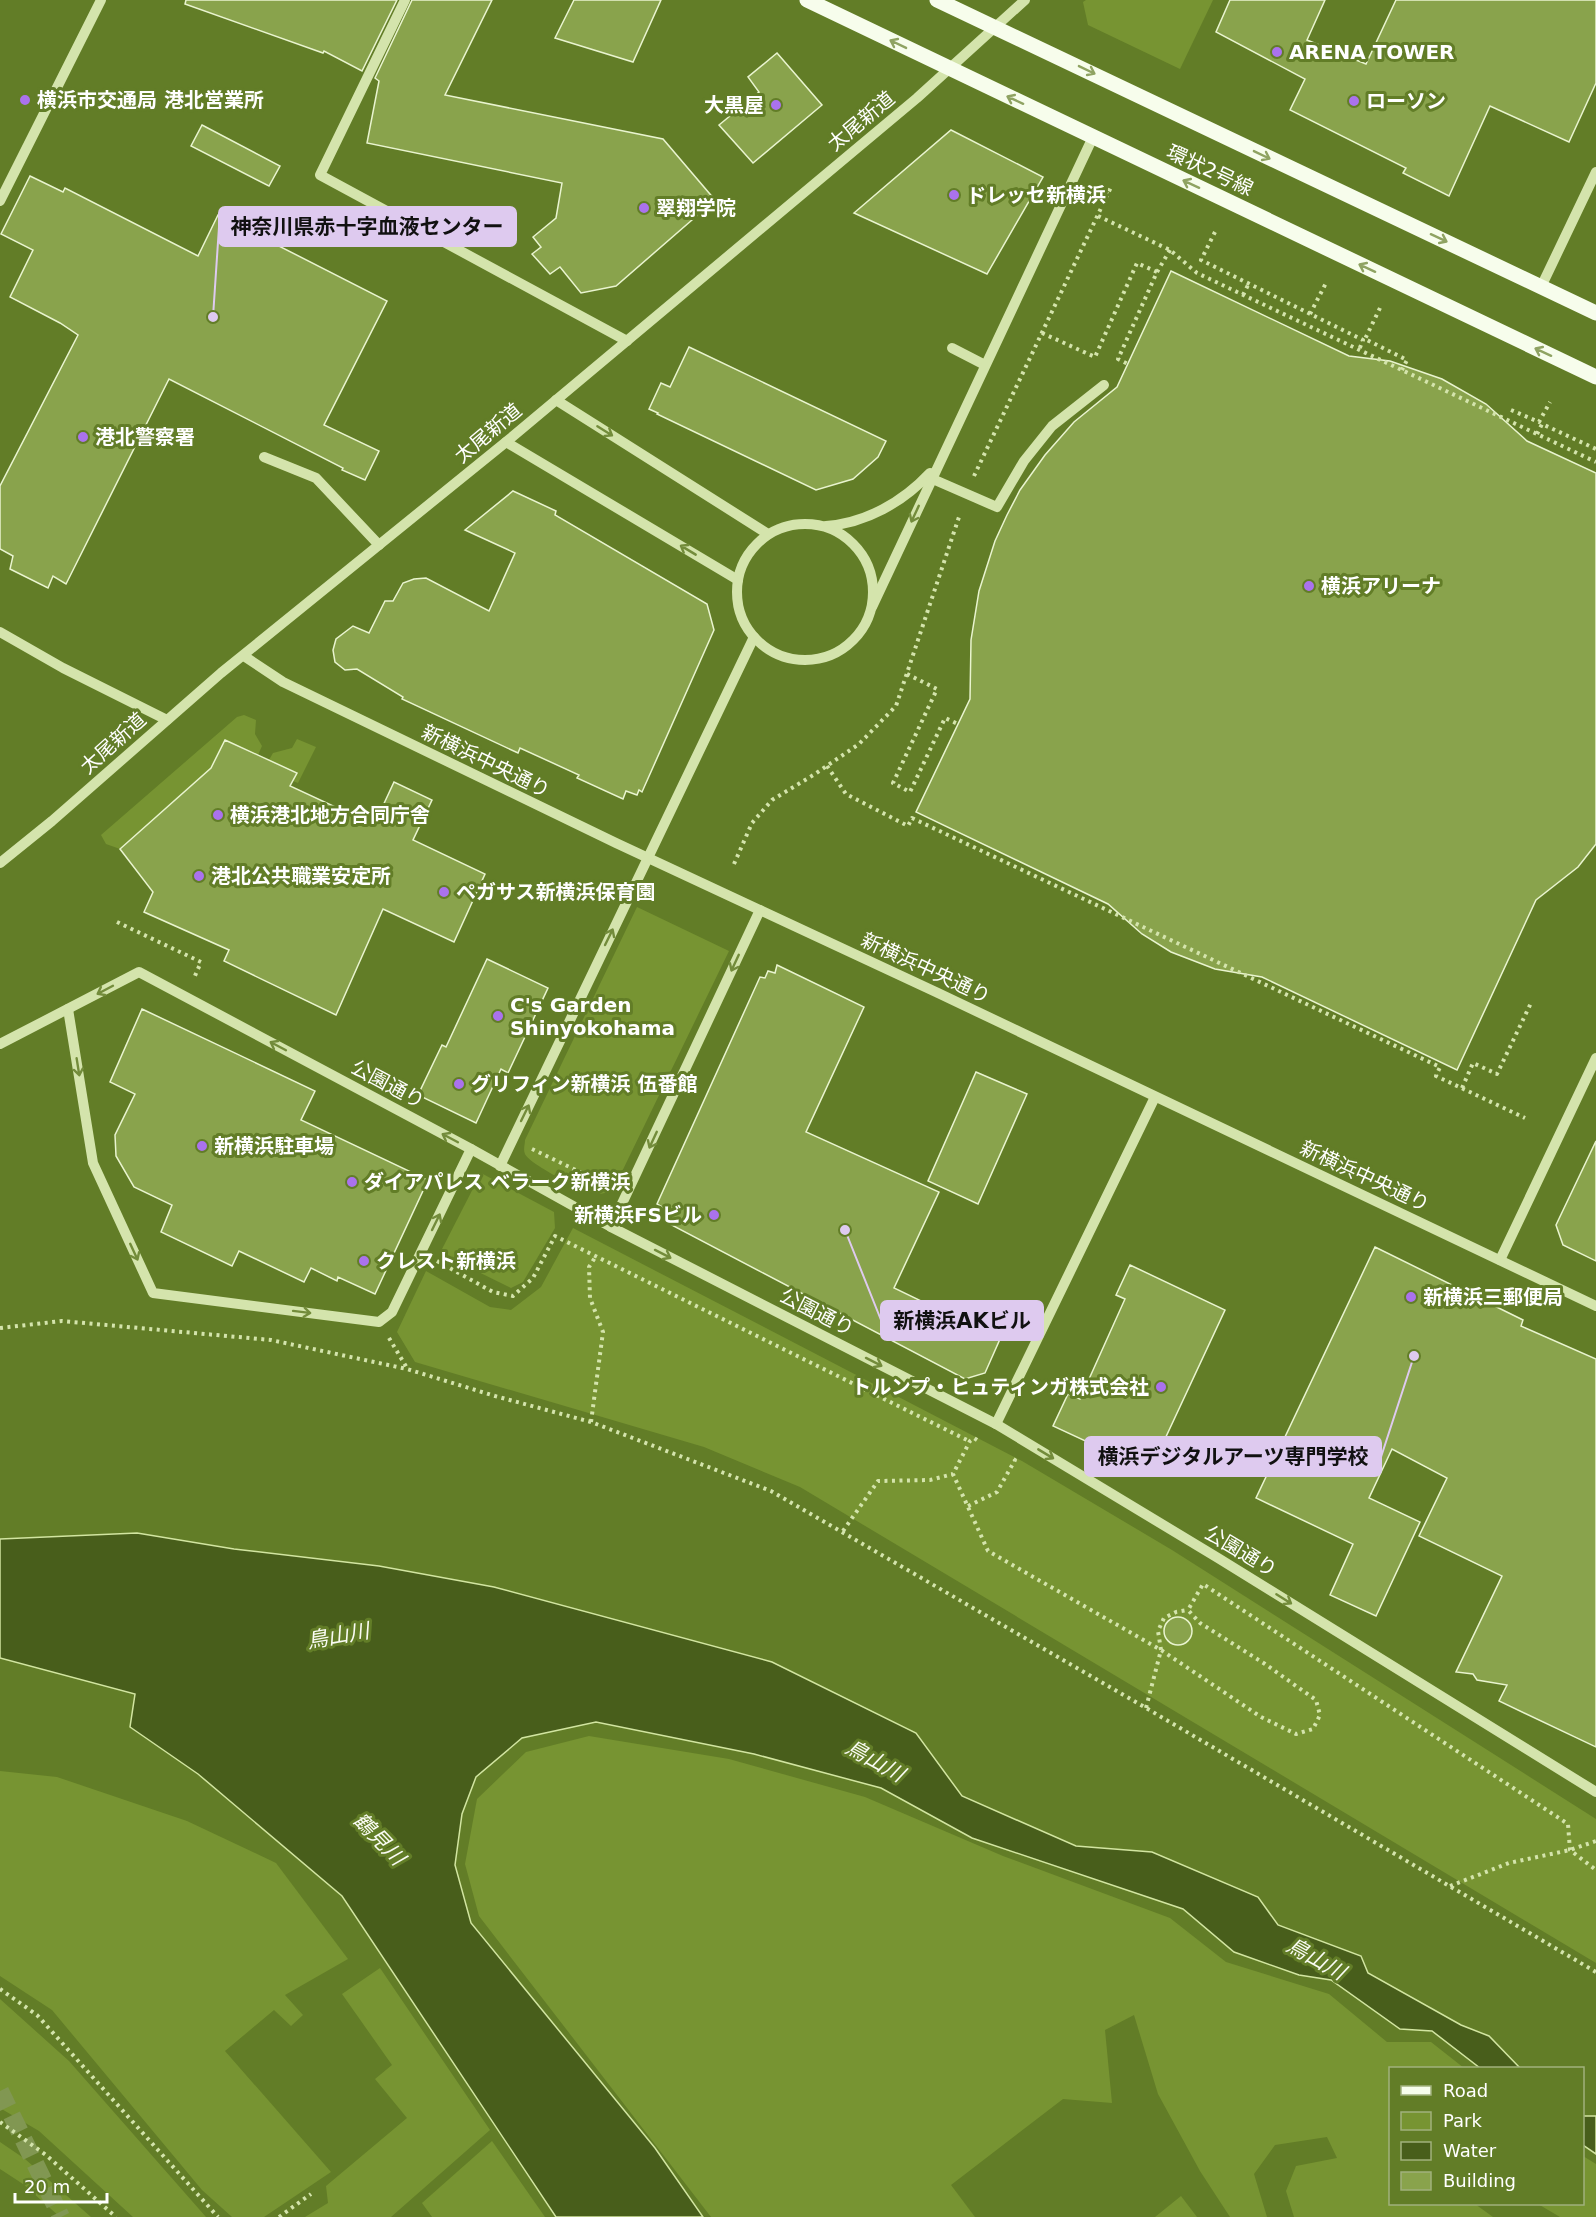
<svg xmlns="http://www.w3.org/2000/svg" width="1596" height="2217" viewBox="0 0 1596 2217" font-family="'DejaVu Sans','Noto Sans JP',sans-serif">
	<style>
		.green { fill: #779432 }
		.water { fill: #485e1b; stroke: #d2e5a1; stroke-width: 1.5 }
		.building { fill: #89a34c; stroke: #e9f4cf; stroke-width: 1.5 }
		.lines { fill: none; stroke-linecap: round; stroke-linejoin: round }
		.highway-tunnel { stroke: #819752; stroke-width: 18; stroke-dasharray: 18 9; stroke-linecap: butt }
		.path { stroke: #d4e4ac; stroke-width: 4; stroke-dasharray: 3 4.5; stroke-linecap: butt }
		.minor { stroke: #d4e4ac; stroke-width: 10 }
		.major { stroke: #f7fdec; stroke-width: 15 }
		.oneway { stroke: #8fa362 }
		.oneway2 { stroke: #738c3b }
		.poi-dot { fill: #aa72ed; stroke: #627d27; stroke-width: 2 }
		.labels { text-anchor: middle; stroke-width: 6; stroke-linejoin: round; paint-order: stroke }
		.poi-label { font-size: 20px; font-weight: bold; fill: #fff; stroke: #627d27; text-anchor: start }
		.street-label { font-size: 20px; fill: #fff; stroke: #627d27 }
		.water-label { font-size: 21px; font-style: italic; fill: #fafcf4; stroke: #627d27 }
		.leader { fill: none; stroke: #decaef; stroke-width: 2 }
		.callout-dot { fill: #decaef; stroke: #627d27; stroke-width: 2 }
		.callout { fill: #decaef; stroke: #decaef; stroke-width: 2 }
		.callout-label { font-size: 21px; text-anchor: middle; font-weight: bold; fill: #111 }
	</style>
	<rect width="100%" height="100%" fill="#627d27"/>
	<g class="green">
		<polygon points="1086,0 1213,0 1180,69 1088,25 1083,2"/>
		<polygon points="244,715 256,720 255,734 262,746 258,755 225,740 211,768 120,849 106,844 101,835 237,717"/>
		<polygon points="297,739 316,747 298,783 293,781 297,773 269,760 273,753 292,748"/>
		<path d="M637,907L729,951L615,1186C611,1190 605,1194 599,1194C587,1194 529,1164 525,1154C523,1150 525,1144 525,1140Z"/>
		<polygon points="481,1173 554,1212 555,1228 523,1282 511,1288 440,1253"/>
		<polygon points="573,1228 1022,1461 1172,1550 1596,1819 1596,1963 800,1487 704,1447 415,1362 397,1332 426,1271 490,1307 511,1310 541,1287"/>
		<polygon points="589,1736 729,1759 865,1797 1003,1856 1170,1918 1226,1962 1329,1994 1387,2042 1431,2042 1464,2068 1390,2068 1390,2204 1475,2204 1493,2217 1294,2217 1286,2191 1296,2166 1337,2158 1327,2137 1275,2145 1254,2174 1267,2217 1230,2217 1200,2171 1158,2094 1134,2015 1105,2030 1112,2103 1063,2099 951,2185 975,2217 711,2217 479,1916 465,1864 477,1799 526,1752"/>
		<polygon points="0,1771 57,1777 187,1821 276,1863 348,1959 285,1995 303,2015 291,2026 274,2010 225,2051 331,2172 264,2217 232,2217 202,2190 52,2010 0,1976"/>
		<polygon points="380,1968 490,2130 391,2217 305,2217 328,2203 326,2186 407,2118 375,2079 392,2065 342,1994"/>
		<polygon points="0,1999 69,2061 206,2217 133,2217 39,2131 0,2108"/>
		<polygon points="492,2141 545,2217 432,2217 422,2203"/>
		<polygon points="0,2142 25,2159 91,2217 60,2217 23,2184 0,2169"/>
		<polygon points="1583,2156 1596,2164 1596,2217 1560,2217 1538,2204 1582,2204"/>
		<polygon points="1181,2196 1197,2217 1155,2217"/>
	</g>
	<g class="water">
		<polygon points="137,1533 234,1549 379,1566 494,1587 772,1662 916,1733 962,1796 1076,1846 1152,1852 1258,1897 1278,1925 1361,1956 1368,1973 1461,2025 1489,2036 1520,2068 1480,2068 1432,2031 1400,2029 1331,1980 1299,1975 1234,1952 1183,1909 972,1838 881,1788 754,1754 596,1722 522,1738 476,1777 462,1814 455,1865 471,1923 655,2148 703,2217 556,2217 342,1896 198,1774 130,1727 135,1694 0,1658 0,1539"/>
		<polygon points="1582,2116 1596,2116 1596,2154 1583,2145"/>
	</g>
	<g class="building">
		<polygon points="186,0 397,0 362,71 324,51 323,53 185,4"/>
		<polygon points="412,0 492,0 445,95 663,139 715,200 616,286 581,293 560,267 550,274 532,254 541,247 533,237 556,218 562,183 367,143 379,81 375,78"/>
		<polygon points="574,0 661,0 633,62 555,38"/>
		<polygon points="1230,0 1325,0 1307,40 1366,64 1396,0 1596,0 1596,83 1569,142 1490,106 1449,196 1403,173 1406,168 1290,110 1305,79 1216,32"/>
		<polygon points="777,53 822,105 753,163 719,125 759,92 748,77"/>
		<polygon points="202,125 280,166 269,186 191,146"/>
		<polygon points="951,130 1043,177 987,274 854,213"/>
		<polygon points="30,176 63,192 65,188 198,256 218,215 387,301 324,425 379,451 365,480 342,470 343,468 169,379 66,584 53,576 48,588 10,569 13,556 0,549 0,486 78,335 60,323 10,297 33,250 1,234"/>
		<polygon points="1171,271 1349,356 1390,361 1442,379 1486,404 1527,441 1596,473 1596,844 1578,867 1536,900 1457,1070 1262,977 1215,969 1171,952 1142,934 1108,904 916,812 970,699 971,640 979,591 995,541 1007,515 1020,490 1045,455 1074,422 1117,387"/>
		<polygon points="689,347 886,441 878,457 853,479 816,490 657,414 658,413 649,409 661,383 670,387"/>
		<polygon points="513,491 556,511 555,515 707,604 714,630 642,792 639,790 637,795 626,791 623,799 577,778 579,775 520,748 518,753 402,699 403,697 357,669 345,670 335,662 333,650 336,639 353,626 369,633 385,601 393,601 403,583 414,579 426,578 489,611 515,553 465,530"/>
		<polygon points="225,740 297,773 290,786 374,825 394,782 432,800 413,840 485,874 454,942 383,909 336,1015 224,961 229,950 144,912 153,892 120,849 211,768"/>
		<polygon points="487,959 548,988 508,1073 501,1069 476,1123 418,1095 442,1045 446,1047"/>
		<polygon points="777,965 864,1007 806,1132 939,1192 894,1288 1000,1339 985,1373 965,1379 664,1221 669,1211 657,1204 760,977 765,978 768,971 775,973"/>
		<polygon points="142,1009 315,1091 301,1120 428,1180 375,1294 338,1277 337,1281 311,1268 304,1282 239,1251 232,1266 161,1232 172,1205 134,1187 116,1156 115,1135 135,1094 110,1082"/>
		<polygon points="976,1072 1027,1094 978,1204 928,1181"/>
		<polygon points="1596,1141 1596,1261 1563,1245 1556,1225"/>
		<polygon points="1375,1247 1523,1320 1521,1326 1596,1359 1596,1747 1499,1701 1507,1685 1477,1680 1473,1674 1456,1672 1502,1576 1419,1536 1447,1478 1392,1449 1369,1498 1420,1522 1376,1616 1330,1595 1353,1544 1256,1498"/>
		<polygon points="1130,1265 1225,1310 1150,1471 1053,1426 1068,1394 1080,1399 1125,1299 1116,1295"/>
		<circle cx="1178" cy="1631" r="14"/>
	</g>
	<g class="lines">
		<polyline class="highway-tunnel" points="0,2091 61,2217"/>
		<g class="path">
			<polyline points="1092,187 1108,194"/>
			<polyline points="1098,216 1170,250 1197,273 1596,462"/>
			<polyline points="1215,232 1201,260 1363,340 1359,350"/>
			<polyline points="1157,272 1170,250"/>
			<polyline points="1243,295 1249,283"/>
			<polyline points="1380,308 1365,339 1407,360 1402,370"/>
			<polyline points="1310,314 1326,283"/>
			<polyline points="1042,333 1095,357 1137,263 1157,272 1118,359 1128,364"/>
			<polyline points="1511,410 1539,422 1550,402"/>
			<polyline points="1537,434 1542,424 1596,449"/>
			<polyline points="974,476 1112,185"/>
			<polyline points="907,674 937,689 893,783 910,792 945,718 958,724"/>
			<polyline points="827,766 846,794 908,826 912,818 1440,1067 1436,1076 1525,1118"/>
			<polyline points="734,864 752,823 772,800 815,774 859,744 896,706 960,514"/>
			<polyline points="117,922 201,962 194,978"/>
			<polyline points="1462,1088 1473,1063 1497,1074 1531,1003"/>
			<polyline points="532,1149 609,1186"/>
			<polyline points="437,1261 493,1292 513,1296 533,1278 555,1236 969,1441"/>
			<polyline points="0,1328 62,1321 271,1340 407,1369 495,1396 591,1422 771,1491 1146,1708 1596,1972"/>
			<polyline points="389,1338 407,1368"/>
			<polyline points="591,1422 603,1332 590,1298 589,1267 596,1256"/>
			<polyline points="977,1440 974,1438 970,1441 953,1474 988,1551 1161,1650 1261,1717 1296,1734 1313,1729 1320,1715 1316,1700 1265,1664 1200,1623 1188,1610 1203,1584 1568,1824 1570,1850 1596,1870"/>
			<polyline points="968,1506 997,1492 1015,1460 1013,1459"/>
			<polyline points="843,1531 878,1481 930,1480 953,1474"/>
			<polyline points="1146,1708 1161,1650 1158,1631 1164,1618 1176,1612 1188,1610"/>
			<polyline points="1450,1886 1509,1863 1570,1850 1596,1841"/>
			<polyline points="0,1989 37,2015 218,2217"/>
			<polyline points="0,2122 46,2155 116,2217"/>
			<polyline points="279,2217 311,2194"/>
		</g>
		<g class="minor">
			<polyline points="405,0 320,175 627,341"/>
			<polyline points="0,201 101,0"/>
			<polyline points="1541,287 1596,172"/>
			<polyline points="952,348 985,365"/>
			<polyline points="556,400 768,534"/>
			<polyline points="506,442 738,580"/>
			<polyline points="264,457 316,478 379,545"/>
			<polyline points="928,477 997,507 1024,461 1052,426 1104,385"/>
			<circle cx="805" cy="592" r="68"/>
			<path d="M826,526C866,523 903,502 930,473"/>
			<polyline points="872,607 1093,137"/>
			<polyline points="0,632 63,668 167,720"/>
			<polyline points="244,656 283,682 616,843 938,993 1596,1306"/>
			<polyline points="0,863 52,821 221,673 506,442 917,98 1025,0"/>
			<polyline points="68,1009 93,1163 153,1293 379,1322 392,1312 471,1149"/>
			<polyline points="0,1044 139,972 471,1149 611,1227 996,1424 1218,1558 1596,1792"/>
			<polyline points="500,1166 754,637"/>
			<polyline points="611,1227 760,910"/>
			<polyline points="1500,1260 1596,1058"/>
			<polyline points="996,1424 1155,1097"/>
		</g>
		<g class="major">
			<polyline points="807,0 1596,377"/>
			<polyline points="937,0 1596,313"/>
		</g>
	</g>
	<defs><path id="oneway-shaft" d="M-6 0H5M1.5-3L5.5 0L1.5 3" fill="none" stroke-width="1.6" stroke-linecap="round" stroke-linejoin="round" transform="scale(1.5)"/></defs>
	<g class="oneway">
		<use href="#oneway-shaft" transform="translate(898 44) rotate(-154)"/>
		<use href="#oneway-shaft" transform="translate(1087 70) rotate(26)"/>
		<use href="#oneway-shaft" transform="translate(1015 100) rotate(-155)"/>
		<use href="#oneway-shaft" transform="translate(1262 155) rotate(26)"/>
		<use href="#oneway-shaft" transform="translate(1191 184) rotate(-155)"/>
		<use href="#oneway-shaft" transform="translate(1439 238) rotate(25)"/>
		<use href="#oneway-shaft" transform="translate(1367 268) rotate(-155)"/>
		<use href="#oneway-shaft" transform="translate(1543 352) rotate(-155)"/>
	</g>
	<g class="oneway2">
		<use href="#oneway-shaft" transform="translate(605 431) rotate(32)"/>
		<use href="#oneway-shaft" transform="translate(915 514) rotate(115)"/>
		<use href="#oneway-shaft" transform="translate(688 550) rotate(-149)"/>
		<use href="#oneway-shaft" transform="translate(609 937) rotate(-64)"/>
		<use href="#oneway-shaft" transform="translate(735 963) rotate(115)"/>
		<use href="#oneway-shaft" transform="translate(105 990) rotate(152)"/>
		<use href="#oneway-shaft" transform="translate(278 1046) rotate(-152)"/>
		<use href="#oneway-shaft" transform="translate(78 1067) rotate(81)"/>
		<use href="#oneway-shaft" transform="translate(525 1113) rotate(-64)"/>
		<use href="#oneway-shaft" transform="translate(450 1138) rotate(-152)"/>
		<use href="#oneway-shaft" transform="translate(653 1140) rotate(115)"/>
		<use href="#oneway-shaft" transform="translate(436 1222) rotate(-64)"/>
		<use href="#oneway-shaft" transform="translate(134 1252) rotate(65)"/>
		<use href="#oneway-shaft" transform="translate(663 1254) rotate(27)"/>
		<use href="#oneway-shaft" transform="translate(302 1312) rotate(7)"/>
		<use href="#oneway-shaft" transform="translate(874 1362) rotate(27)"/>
		<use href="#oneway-shaft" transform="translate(1046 1454) rotate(31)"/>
		<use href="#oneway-shaft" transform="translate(1284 1599) rotate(32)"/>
	</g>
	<g class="poi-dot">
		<circle cx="1277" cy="52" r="6"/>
		<circle cx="25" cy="100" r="6"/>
		<circle cx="1354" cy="101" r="6"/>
		<circle cx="776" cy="105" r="6"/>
		<circle cx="954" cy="195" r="6"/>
		<circle cx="644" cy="208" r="6"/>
		<circle cx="83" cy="437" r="6"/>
		<circle cx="1309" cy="586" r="6"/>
		<circle cx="218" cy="815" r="6"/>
		<circle cx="199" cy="876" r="6"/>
		<circle cx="444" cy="892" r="6"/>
		<circle cx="498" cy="1016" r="6"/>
		<circle cx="459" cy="1084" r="6"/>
		<circle cx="202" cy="1146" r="6"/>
		<circle cx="352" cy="1182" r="6"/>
		<circle cx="714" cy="1215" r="6"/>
		<circle cx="364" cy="1261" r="6"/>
		<circle cx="1411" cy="1297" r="6"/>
		<circle cx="1161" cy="1387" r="6"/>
	</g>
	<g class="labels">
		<g class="poi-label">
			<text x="1289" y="59">ARENA TOWER</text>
			<text x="37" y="107">横浜市交通局 港北営業所</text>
			<text x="1366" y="108">ローソン</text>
			<text x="764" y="112" text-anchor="end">大黒屋</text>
			<text x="966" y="202">ドレッセ新横浜</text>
			<text x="656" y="215">翠翔学院</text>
			<text x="95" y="444">港北警察署</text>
			<text x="1321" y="593">横浜アリーナ</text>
			<text x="230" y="822">横浜港北地方合同庁舎</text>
			<text x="211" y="883">港北公共職業安定所</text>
			<text x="456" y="899">ペガサス新横浜保育園</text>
			<text x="510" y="1012">C's Garden<tspan x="510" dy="23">Shinyokohama</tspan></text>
			<text x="471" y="1091">グリフィン新横浜 伍番館</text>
			<text x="214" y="1153">新横浜駐車場</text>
			<text x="364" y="1189">ダイアパレス ベラーク新横浜</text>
			<text x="702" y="1222" text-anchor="end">新横浜FSビル</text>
			<text x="376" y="1268">クレスト新横浜</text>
			<text x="1423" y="1304">新横浜三郵便局</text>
			<text x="1149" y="1394" text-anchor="end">トルンプ・ヒュティンガ株式会社</text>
		</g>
		<g class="street-label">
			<text transform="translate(861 121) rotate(-40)" y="7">太尾新道</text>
			<text transform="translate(1210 170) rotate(25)" y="7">環状2号線</text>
			<text transform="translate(488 433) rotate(-40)" y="7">太尾新道</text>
			<text transform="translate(113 743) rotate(-42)" y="7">太尾新道</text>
			<text transform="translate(486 761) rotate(26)" y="7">新横浜中央通り</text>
			<text transform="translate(926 968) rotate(25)" y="7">新横浜中央通り</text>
			<text transform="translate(388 1084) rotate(28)" y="7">公園通り</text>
			<text transform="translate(1365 1176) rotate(25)" y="7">新横浜中央通り</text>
			<text transform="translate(817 1312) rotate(27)" y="7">公園通り</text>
			<text transform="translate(1241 1551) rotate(31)" y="7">公園通り</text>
		</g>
		<g class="water-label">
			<text transform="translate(338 1636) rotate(-10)" y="7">鳥山川</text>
			<text transform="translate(875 1761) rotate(29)" y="7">鳥山川</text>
			<text transform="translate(379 1839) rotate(46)" y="7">鶴見川</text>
			<text transform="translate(1316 1959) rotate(29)" y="7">鳥山川</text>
		</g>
	</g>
	<path class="leader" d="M213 317L219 227M845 1230L881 1320M1414 1356L1381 1457"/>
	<g class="callout-dot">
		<circle cx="213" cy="317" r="6"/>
		<circle cx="845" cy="1230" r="6"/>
		<circle cx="1414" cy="1356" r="6"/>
	</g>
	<g class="callout">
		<rect x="219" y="207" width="297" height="39" rx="6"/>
		<rect x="881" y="1301" width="162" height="39" rx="6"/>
		<rect x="1085" y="1437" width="296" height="39" rx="6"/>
	</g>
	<g class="callout-label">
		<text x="367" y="234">神奈川県赤十字血液センター</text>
		<text x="962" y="1328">新横浜AKビル</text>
		<text x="1233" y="1464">横浜デジタルアーツ専門学校</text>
	</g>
	<rect x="1389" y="2067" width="195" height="138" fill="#627d27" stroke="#a1b17d" stroke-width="1.5"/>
	<rect x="1401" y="2086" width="30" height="9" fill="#f7fdec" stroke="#a1b17d" stroke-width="1.5"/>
	<text x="1443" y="2097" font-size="18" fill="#ffffff">Road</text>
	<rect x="1401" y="2112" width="30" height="18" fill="#779432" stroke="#a1b17d" stroke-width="1.5"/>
	<text x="1443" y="2127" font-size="18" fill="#ffffff">Park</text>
	<rect x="1401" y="2142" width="30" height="18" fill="#485e1b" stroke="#a1b17d" stroke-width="1.5"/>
	<text x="1443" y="2157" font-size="18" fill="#ffffff">Water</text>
	<rect x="1401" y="2172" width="30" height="18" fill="#89a34c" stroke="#a1b17d" stroke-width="1.5"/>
	<text x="1443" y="2187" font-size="18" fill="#ffffff">Building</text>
	<path d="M15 2193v9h92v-9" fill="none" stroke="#ffffff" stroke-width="3"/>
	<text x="24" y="2193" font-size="18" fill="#ffffff" stroke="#627d27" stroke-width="4.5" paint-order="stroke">20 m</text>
</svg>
